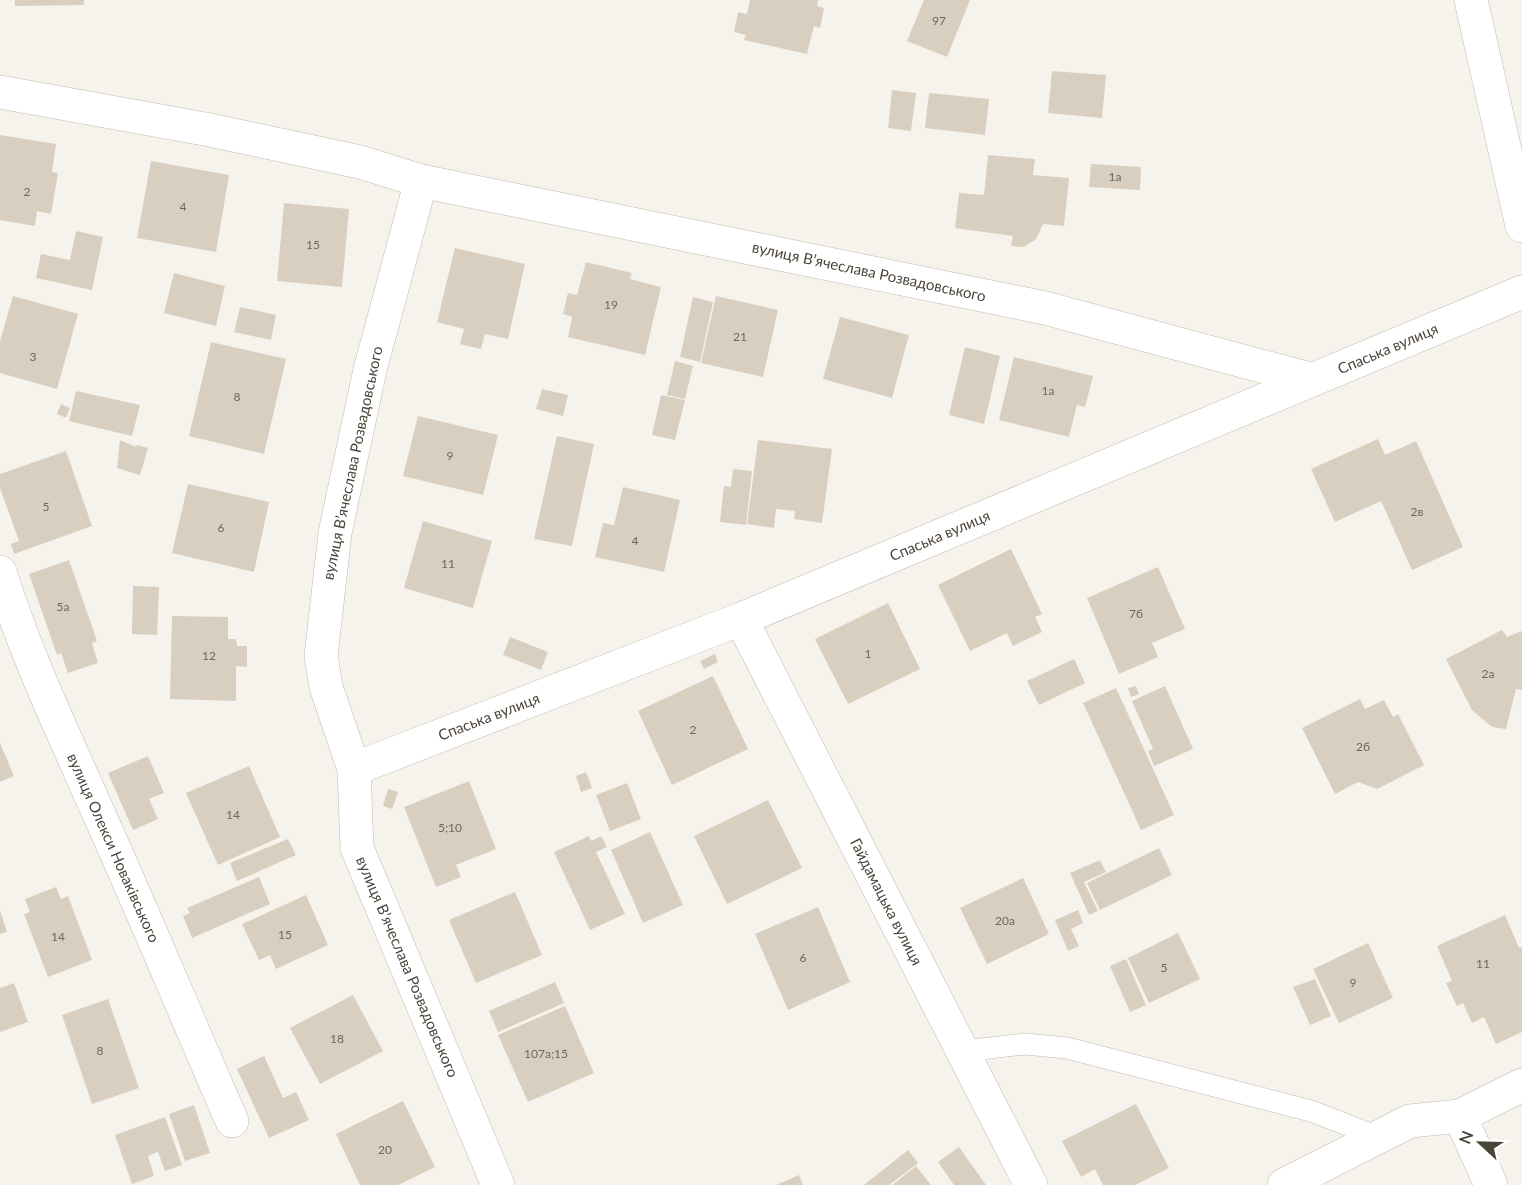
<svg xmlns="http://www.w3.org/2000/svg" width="1522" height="1185" viewBox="0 0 1522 1185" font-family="Lato,sans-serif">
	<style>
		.building { fill: #d8cfc1 }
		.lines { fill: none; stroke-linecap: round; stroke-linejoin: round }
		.service-casing { stroke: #c2bbae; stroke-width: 22 }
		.minor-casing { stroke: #c2bbae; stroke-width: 34 }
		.service { stroke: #fff; stroke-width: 21 }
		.minor { stroke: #fff; stroke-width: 33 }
		.labels { text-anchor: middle; stroke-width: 6; stroke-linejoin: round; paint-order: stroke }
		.number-label { font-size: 12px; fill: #6e675b }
		.street-label { font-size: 15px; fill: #4b4439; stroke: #fff }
	</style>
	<rect width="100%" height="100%" fill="#f6f3ec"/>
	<g class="building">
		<polygon points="15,0 84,0 84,5 15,6"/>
		<polygon points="750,0 818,0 817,6 824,8 820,28 814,26 807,54 744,40 746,35 734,32 738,12 747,14"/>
		<polygon points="924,0 970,0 947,57 907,41"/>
		<polygon points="1052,71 1106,75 1102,118 1048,113"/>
		<polygon points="892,90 916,93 911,131 888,128"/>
		<polygon points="929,93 989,99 985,135 925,128"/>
		<polygon points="0,135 56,144 52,172 58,173 51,214 37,211 35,226 0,220"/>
		<polygon points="988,155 1035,159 1033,175 1069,178 1064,226 1043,224 1036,239 1024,247 1011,246 1013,236 955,228 959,193 984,195"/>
		<polygon points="151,161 229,175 216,252 137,238"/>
		<polygon points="1091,164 1141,167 1140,190 1089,187"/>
		<polygon points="284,203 349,209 342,287 277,281"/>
		<polygon points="76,231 103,237 92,290 36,278 41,254 70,260"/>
		<polygon points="455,248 525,264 508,339 485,334 481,349 460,344 464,329 437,322"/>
		<polygon points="586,262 632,273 630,279 661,287 645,355 568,337 572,317 563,314 568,293 577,295"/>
		<polygon points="174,273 225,286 216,326 164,313"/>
		<polygon points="13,296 78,314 57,389 0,373 0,341"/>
		<polygon points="716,296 778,310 763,377 701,363"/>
		<polygon points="693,297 713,302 700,362 680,357"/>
		<polygon points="240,307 276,315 271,340 234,332"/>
		<polygon points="840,317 909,335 892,398 823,379"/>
		<polygon points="211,342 286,359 264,454 189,436"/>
		<polygon points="965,347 1000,356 984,424 949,415"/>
		<polygon points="1014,357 1093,376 1085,407 1077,405 1069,437 999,420"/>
		<polygon points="675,361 693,366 685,399 667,395"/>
		<polygon points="542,389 568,395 563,416 536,409"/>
		<polygon points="76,391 140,405 132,436 69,421"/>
		<polygon points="661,395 685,400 675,440 652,435"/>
		<polygon points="61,404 70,408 66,418 57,414"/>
		<polygon points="418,416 498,435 483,495 403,476"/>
		<polygon points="557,436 594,444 572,546 534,539"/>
		<polygon points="1378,439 1385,455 1416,441 1463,547 1412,570 1381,501 1335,522 1311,469"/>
		<polygon points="120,440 136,447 137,445 148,448 140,475 117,468"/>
		<polygon points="758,440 832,449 822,523 794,519 795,511 776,509 774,528 747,524"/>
		<polygon points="66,451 92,526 14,554 11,544 19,541 0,488 0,474"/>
		<polygon points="733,469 752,471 746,525 720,522 724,486 731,487"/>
		<polygon points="188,484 269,502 254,572 172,553"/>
		<polygon points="623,487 680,500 664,572 595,557 603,523 614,525"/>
		<polygon points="423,521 492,541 473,608 404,588"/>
		<polygon points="1011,549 1042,614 1035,617 1042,632 1013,646 1007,633 970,651 938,585"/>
		<polygon points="69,560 97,641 92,643 98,663 68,673 61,653 57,655 29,574"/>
		<polygon points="1158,567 1185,629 1152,643 1158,657 1119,674 1087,598"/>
		<polygon points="133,586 159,587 157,635 132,634"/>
		<polygon points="888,603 920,669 848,704 815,639"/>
		<polygon points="172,616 228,617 228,639 236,639 237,646 247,646 247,667 236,666 236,701 170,699"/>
		<polygon points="1502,630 1507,637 1522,631 1522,690 1516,689 1506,729 1492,727 1472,710 1446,659"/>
		<polygon points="510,637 548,652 541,670 503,655"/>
		<polygon points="715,654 718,662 704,669 700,661"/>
		<polygon points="1074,659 1085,683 1039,705 1027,681"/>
		<polygon points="713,676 748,749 672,785 638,711"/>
		<polygon points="1136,686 1139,694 1131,697 1128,688"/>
		<polygon points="1165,686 1193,749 1154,766 1148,751 1153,749 1132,701"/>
		<polygon points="1116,688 1174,815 1141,830 1083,703"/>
		<polygon points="1360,699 1365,709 1384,700 1393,717 1398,714 1424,765 1377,789 1358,782 1335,794 1302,728"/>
		<polygon points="0,743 14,776 0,782"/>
		<polygon points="148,756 164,793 149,799 158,819 133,830 108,773"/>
		<polygon points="249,766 280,837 218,865 186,793"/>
		<polygon points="586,772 592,788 581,792 576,776"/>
		<polygon points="469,781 496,849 456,865 461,877 436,887 404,807"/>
		<polygon points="627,783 641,819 610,831 596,795"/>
		<polygon points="388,789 398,792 392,809 383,806"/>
		<polygon points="768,800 802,868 727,904 694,836"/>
		<polygon points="650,832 683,905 643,923 611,850"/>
		<polygon points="589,836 591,841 601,836 607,847 596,852 625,914 590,930 554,852"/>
		<polygon points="288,839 296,855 237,881 230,863"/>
		<polygon points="1159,848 1172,875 1100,910 1087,883"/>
		<polygon points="1100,860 1106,872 1084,882 1098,911 1089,915 1070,873"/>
		<polygon points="259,877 270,904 192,938 183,916 190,913 187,908"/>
		<polygon points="1023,878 1049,934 987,964 960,908"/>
		<polygon points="56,887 61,899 68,896 92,960 48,977 24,914 30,912 25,899"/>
		<polygon points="515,892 542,955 476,983 449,920"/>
		<polygon points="306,895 328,945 276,969 270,955 259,960 242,924"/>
		<polygon points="818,907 850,982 788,1010 755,934"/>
		<polygon points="0,910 7,932 0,934"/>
		<polygon points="1078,910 1083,923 1071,929 1079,946 1068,951 1055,920"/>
		<polygon points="1505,915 1519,948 1522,947 1522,1032 1496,1044 1484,1017 1472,1023 1463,1003 1457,1006 1446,983 1452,981 1437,946"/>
		<polygon points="1178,933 1200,979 1149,1003 1128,958"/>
		<polygon points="1368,943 1393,998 1339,1023 1313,969"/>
		<polygon points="1126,959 1146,1005 1130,1012 1110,966"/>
		<polygon points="1315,979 1331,1016 1310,1025 1293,987"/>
		<polygon points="555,982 564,1003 498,1032 489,1011"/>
		<polygon points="14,983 28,1022 0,1032 0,988"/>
		<polygon points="353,995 383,1051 320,1084 290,1028"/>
		<polygon points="108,999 139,1088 92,1104 62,1015"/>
		<polygon points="565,1006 594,1073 528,1102 498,1035"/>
		<polygon points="264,1056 283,1098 296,1092 309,1120 269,1138 237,1069"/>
		<polygon points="403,1101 435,1167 398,1185 360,1185 336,1134"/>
		<polygon points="1136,1104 1169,1168 1135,1185 1103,1185 1095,1169 1081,1177 1062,1141"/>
		<polygon points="194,1105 210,1153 185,1161 169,1114"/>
		<polygon points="165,1117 182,1165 165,1171 158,1152 148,1156 154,1176 132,1184 115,1135"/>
		<polygon points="959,1147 986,1185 954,1185 938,1162"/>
		<polygon points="908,1150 918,1163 889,1185 864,1185"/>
		<polygon points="916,1166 931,1185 892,1185"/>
		<polygon points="799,1175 803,1185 776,1185"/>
	</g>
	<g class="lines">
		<defs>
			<polyline id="service" points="963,1051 1025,1044 1067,1048 1311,1111 1378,1137"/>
			<g id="minor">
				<polyline points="1471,0 1522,226"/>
				<polyline points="0,92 210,130 360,162 421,181 1045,308 1313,380"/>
				<polyline points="421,181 370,370 335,533 321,656 326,687 354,769 357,848 498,1185"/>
				<path d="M0,572C26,656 63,732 98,812C144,914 187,1018 232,1121"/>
				<polyline points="741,619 1031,1185"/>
				<polyline points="354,769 741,619 1522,292"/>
				<polyline points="1460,1116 1491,1185"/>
				<polyline points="1284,1185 1410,1121 1460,1116 1522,1085"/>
			</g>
		</defs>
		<use href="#service" class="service-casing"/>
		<use href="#minor" class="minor-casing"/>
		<use href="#service" class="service"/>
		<use href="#minor" class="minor"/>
	</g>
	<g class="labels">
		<g class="number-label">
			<text x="939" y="25">97</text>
			<text x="1115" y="181">1а</text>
			<text x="27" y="196">2</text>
			<text x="183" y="211">4</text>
			<text x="313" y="249">15</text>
			<text x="611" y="309">19</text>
			<text x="740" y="341">21</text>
			<text x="33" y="361">3</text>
			<text x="1048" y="395">1а</text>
			<text x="237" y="401">8</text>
			<text x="450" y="460">9</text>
			<text x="46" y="511">5</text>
			<text x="1417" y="516">2в</text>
			<text x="221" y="532">6</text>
			<text x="635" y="545">4</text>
			<text x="448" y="568">11</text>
			<text x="63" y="611">5а</text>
			<text x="1136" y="618">7б</text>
			<text x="868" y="658">1</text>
			<text x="209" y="660">12</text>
			<text x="1488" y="678">2а</text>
			<text x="693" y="734">2</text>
			<text x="1363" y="751">2б</text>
			<text x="233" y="819">14</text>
			<text x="450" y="832">5;10</text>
			<text x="1005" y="925">20а</text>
			<text x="285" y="939">15</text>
			<text x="58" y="941">14</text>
			<text x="803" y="962">6</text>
			<text x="1483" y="968">11</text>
			<text x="1164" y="972">5</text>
			<text x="1353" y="987">9</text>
			<text x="337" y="1043">18</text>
			<text x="100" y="1055">8</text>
			<text x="546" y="1058">107а;15</text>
			<text x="385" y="1154">20</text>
		</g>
		<g class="street-label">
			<text transform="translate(869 272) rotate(12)" y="5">вулиця Вʼячеслава Розвадовського</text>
			<text transform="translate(1388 349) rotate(-23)" y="5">Спаська вулиця</text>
			<text transform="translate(353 463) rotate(-78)" y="5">вулиця Вʼячеслава Розвадовського</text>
			<text transform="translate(940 536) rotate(-23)" y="5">Спаська вулиця</text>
			<text transform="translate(489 717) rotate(-21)" y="5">Спаська вулиця</text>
			<text transform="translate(113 848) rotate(66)" y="5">вулиця Олекси Новаківського</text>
			<text transform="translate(886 902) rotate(63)" y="5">Гайдамацька вулиця</text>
			<text transform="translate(407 967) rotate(67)" y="5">вулиця Вʼячеслава Розвадовського</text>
		</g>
	</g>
	<g transform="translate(1480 1143) rotate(292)" stroke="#ffffff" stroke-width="4.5" paint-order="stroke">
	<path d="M0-4.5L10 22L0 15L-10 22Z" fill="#4b4439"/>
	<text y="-9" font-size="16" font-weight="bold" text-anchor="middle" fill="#4b4439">N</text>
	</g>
</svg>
